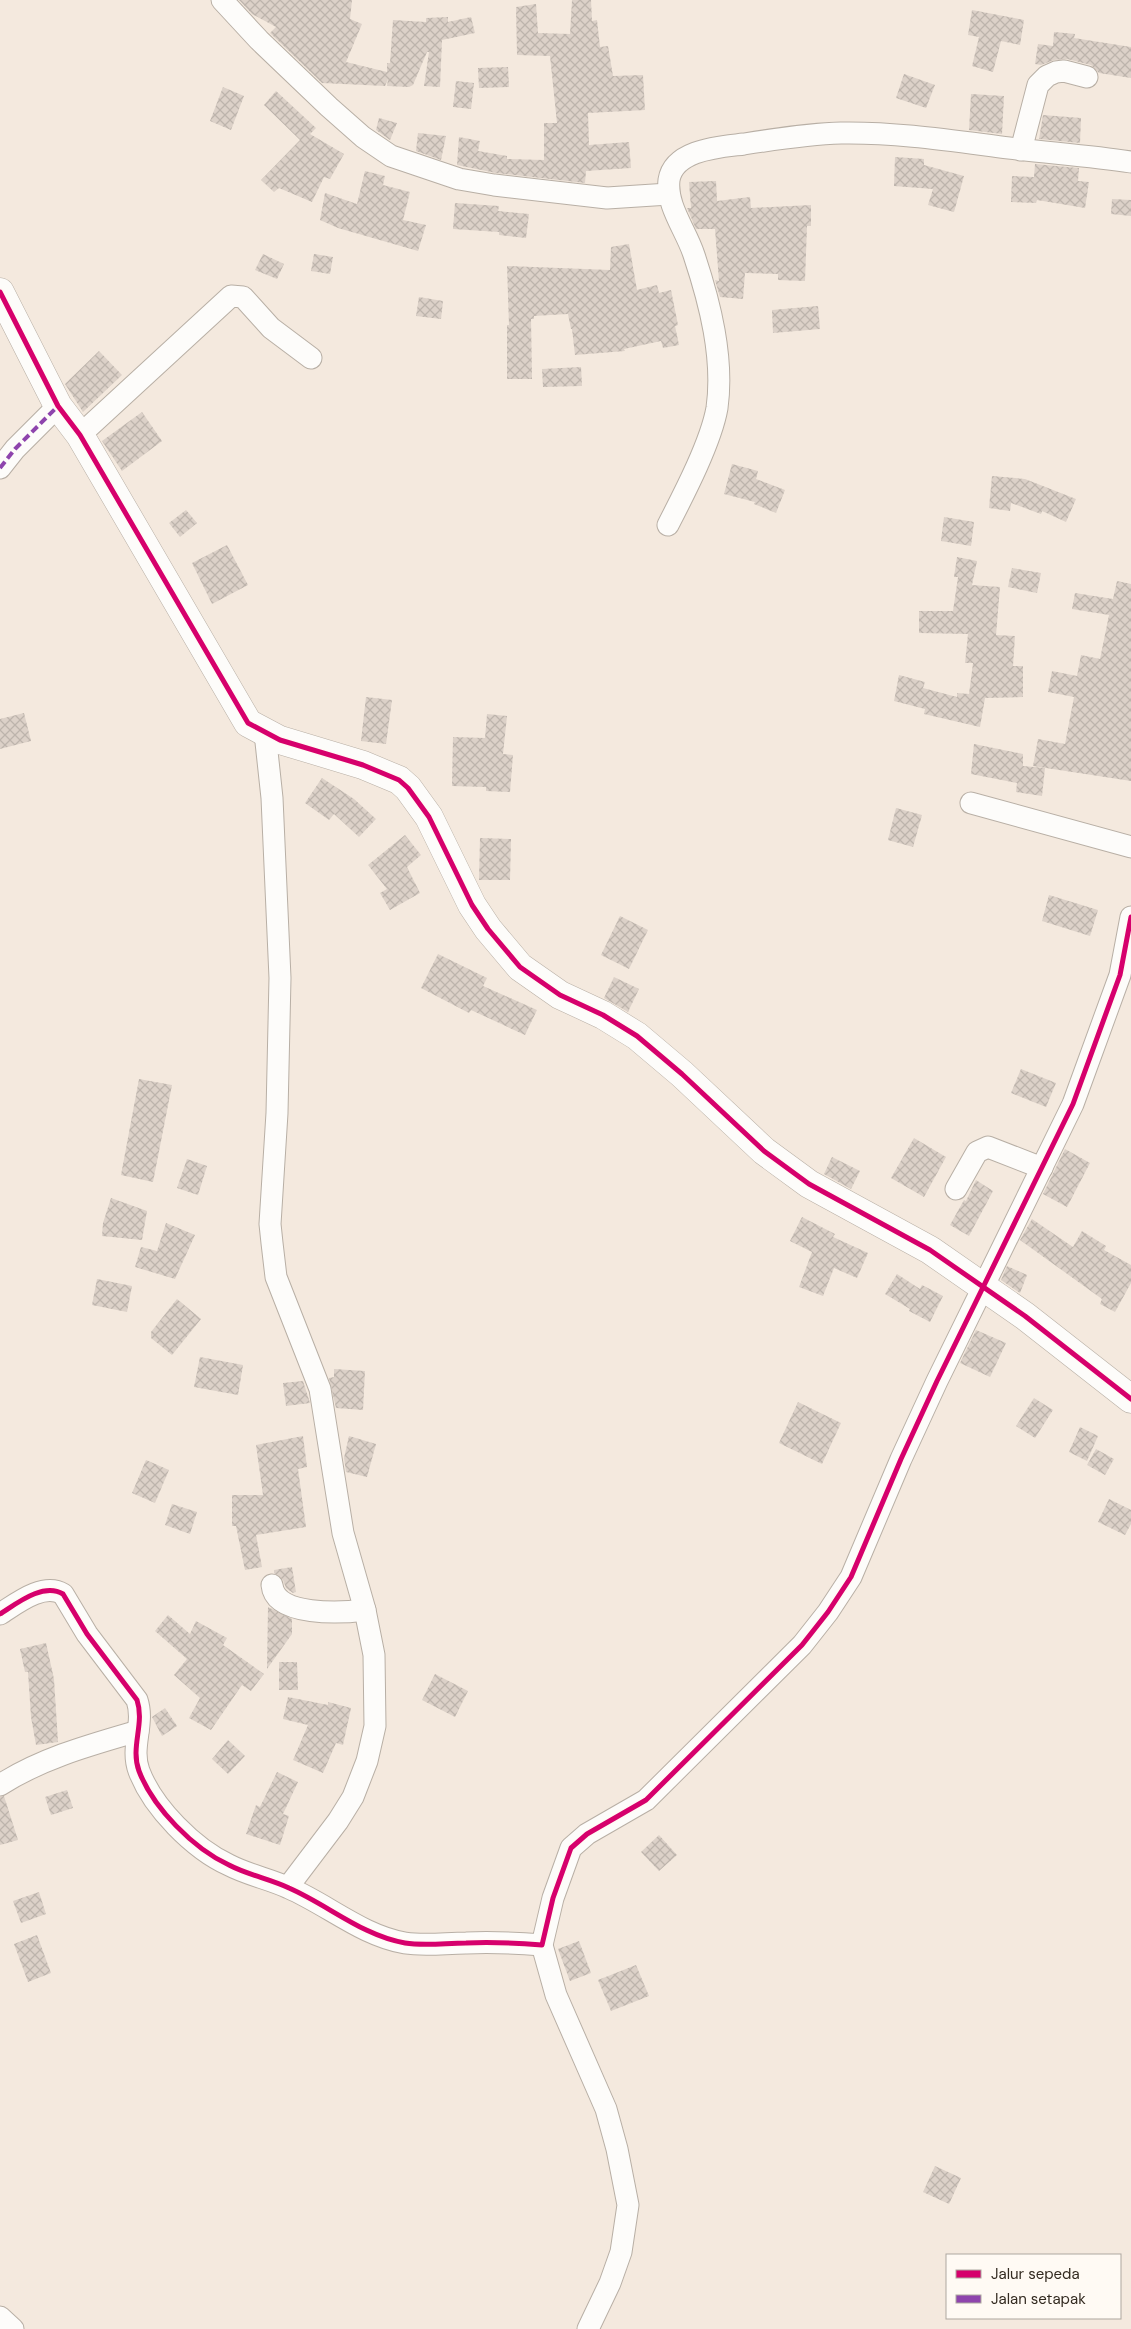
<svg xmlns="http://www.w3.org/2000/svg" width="1131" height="2329" viewBox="0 0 1131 2329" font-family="'DM Sans',sans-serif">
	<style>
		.building { fill: url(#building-cross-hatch) }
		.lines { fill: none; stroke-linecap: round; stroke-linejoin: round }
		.street-casing { stroke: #b8afa5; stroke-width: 23 }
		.secondary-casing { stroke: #b8afa5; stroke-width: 29 }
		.street { stroke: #fdfcfa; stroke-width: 21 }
		.secondary { stroke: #fdfcfa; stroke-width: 28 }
		.quiet { stroke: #8e44ad; stroke-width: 4; stroke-dasharray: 8 4; stroke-linecap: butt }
		.cycleway-casing { stroke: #fffaf4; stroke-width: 8 }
		.cycleway { stroke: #d6006c; stroke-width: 5 }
	</style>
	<defs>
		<pattern id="building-cross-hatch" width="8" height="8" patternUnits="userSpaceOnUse" patternTransform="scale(1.25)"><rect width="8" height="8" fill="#dcd1c8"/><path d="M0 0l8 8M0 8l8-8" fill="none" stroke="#bdb4ac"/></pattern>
	</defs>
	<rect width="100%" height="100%" fill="#f4e9de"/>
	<g class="building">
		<polygon points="239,0 352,0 350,19 362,24 346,62 387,72 387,63 390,63 393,20 426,22 426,18 448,17 448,22 471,17 475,33 442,40 440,87 424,86 429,52 427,52 413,85 409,87 387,86 388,79 385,86 322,83 270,33 276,27 252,14"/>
		<polygon points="572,0 591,0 592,21 597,20 600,47 608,46 613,76 643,75 645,110 588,113 589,145 629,142 631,168 586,171 585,183 496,173 457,165 459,137 480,141 478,151 507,156 507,159 544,160 544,123 557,123 550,56 517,55 516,7 536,4 538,33 570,34"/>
		<polygon points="972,10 1024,20 1020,45 1001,41 993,72 972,66 979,37 968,35"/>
		<polygon points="1054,32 1075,34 1074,38 1131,47 1131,78 1099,73 1091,65 1067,59 1054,60 1041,65 1035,64 1038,44 1053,46"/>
		<polygon points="508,67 509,87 479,88 478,68"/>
		<polygon points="904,74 935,85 926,108 896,98"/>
		<polygon points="456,81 474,83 471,109 453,107"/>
		<polygon points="223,87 244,96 231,130 210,121"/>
		<polygon points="276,91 316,128 310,134 344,154 330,179 324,177 312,202 279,188 274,192 261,180 300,140 264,105"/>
		<polygon points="971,94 1004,96 1002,134 969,130"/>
		<polygon points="1043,115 1081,118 1080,143 1039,139"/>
		<polygon points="379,118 397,123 390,140 376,130"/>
		<polygon points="418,133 446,136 441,160 416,151"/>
		<polygon points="895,157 924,159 924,165 964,176 954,212 928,205 933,189 894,186"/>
		<polygon points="1035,164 1079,168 1078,181 1089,182 1085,208 1037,200 1036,203 1011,202 1012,176 1034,177"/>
		<polygon points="365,171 385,176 383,185 410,192 403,220 426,225 418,251 338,228 320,220 325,193 357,204"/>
		<polygon points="716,181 717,201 750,197 751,208 811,205 811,226 807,226 805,281 778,280 778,274 745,273 743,299 720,297 715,280 719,281 715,229 696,229 687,208 691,208 689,182"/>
		<polygon points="1112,199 1131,200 1131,216 1111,214"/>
		<polygon points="455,203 499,206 498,211 529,214 526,238 499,235 499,232 453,229"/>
		<polygon points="629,244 637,290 657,285 659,293 671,290 678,325 675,326 679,345 663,348 661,341 624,349 625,351 575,355 572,329 571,329 568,314 534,316 534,319 531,319 532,379 507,379 507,325 509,325 507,266 610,270 611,247"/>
		<polygon points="263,254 284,264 277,279 255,270"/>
		<polygon points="314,254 333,257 330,274 311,271"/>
		<polygon points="419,297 443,301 441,319 416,316"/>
		<polygon points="818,306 820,329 773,333 772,310"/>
		<polygon points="99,351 122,375 83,412 65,384"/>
		<polygon points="581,367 582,386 543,387 542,369"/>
		<polygon points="142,412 162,441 122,471 102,441"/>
		<polygon points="732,464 758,471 756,479 785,490 776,513 754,504 755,502 724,494"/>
		<polygon points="992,476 1025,479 1076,499 1066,522 1042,511 1041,514 1011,503 1010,511 989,508"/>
		<polygon points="186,510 197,523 180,537 169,523"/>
		<polygon points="944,517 974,522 971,546 941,541"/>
		<polygon points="227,545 248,585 212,604 192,563"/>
		<polygon points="957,557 977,561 972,585 1000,587 996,635 1015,636 1013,666 1023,666 1023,697 985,698 980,727 924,714 925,709 894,701 899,675 925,682 923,688 957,697 957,693 969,694 973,663 965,663 968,634 919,633 919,611 953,611 958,577 954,577"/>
		<polygon points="1012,568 1041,573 1037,593 1008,587"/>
		<polygon points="1117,581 1131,584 1131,781 1033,766 1038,739 1065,744 1074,697 1048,692 1052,671 1077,676 1081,655 1100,659 1109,615 1072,609 1075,593 1113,599"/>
		<polygon points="366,697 392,700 386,744 361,741"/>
		<polygon points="24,713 31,741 0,749 0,719"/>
		<polygon points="487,714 507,716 503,754 513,755 510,792 486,791 486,787 452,786 453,737 485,738"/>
		<polygon points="974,744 1023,754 1023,766 1045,768 1042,796 1016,792 1017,783 971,774"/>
		<polygon points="322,778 354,799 376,819 359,837 334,814 329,820 305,803"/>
		<polygon points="896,808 922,815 913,847 888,840"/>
		<polygon points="405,835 421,855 407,867 420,893 390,910 380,893 387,889 368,865"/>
		<polygon points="480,838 511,839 510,880 479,880"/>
		<polygon points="1049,895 1098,910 1090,936 1042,921"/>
		<polygon points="620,916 648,930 629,969 601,955"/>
		<polygon points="438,954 487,978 483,986 537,1010 525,1035 471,1010 469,1013 421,988"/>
		<polygon points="614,977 639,989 628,1012 604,998"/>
		<polygon points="1021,1069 1056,1083 1046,1107 1011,1093"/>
		<polygon points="139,1079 172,1085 153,1182 121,1175"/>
		<polygon points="914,1138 946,1157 924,1197 891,1178"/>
		<polygon points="1065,1149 1090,1163 1067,1207 1043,1194"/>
		<polygon points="832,1157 860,1171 851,1189 824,1174"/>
		<polygon points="187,1159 207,1166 198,1195 177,1188"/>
		<polygon points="976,1180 993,1191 969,1236 950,1225 964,1200 966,1201"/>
		<polygon points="111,1198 147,1211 142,1240 102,1236 103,1223"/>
		<polygon points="802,1217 835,1234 833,1237 868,1253 857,1278 834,1268 823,1296 799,1287 812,1252 790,1241"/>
		<polygon points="1032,1219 1073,1247 1082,1231 1106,1246 1104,1250 1131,1265 1131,1283 1115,1312 1100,1304 1102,1299 1020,1240"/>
		<polygon points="166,1223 195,1235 175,1279 135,1267 141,1247 157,1251"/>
		<polygon points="1007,1266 1027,1275 1020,1293 1001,1280"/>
		<polygon points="897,1274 920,1289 922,1285 943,1296 930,1322 909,1311 910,1309 885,1294"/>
		<polygon points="97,1279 132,1286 127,1312 92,1305"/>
		<polygon points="177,1299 201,1319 172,1355 151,1338 151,1332"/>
		<polygon points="976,1330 1006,1343 990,1377 960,1363"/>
		<polygon points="200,1357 243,1365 238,1395 194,1387"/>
		<polygon points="334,1369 365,1371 363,1410 336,1408 329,1378 334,1377"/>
		<polygon points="303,1381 310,1403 286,1406 283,1383"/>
		<polygon points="1034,1398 1053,1410 1035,1438 1016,1426"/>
		<polygon points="798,1402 841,1423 822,1464 779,1443"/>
		<polygon points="1080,1427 1098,1436 1087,1461 1069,1452"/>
		<polygon points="303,1436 307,1467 298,1469 306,1527 256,1535 262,1567 245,1570 236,1526 232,1526 232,1495 263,1495 256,1445"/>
		<polygon points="349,1436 376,1444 367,1477 346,1472 344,1458"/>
		<polygon points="1096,1449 1114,1459 1105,1475 1087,1465"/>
		<polygon points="146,1460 169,1470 155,1503 132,1493"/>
		<polygon points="1109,1499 1131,1510 1131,1524 1125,1535 1098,1522"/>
		<polygon points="172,1504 197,1512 190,1534 165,1525"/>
		<polygon points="292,1567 296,1592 293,1593 286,1588 283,1580 274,1573 274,1570"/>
		<polygon points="268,1607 292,1619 292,1634 267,1669"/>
		<polygon points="168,1615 190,1634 196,1621 227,1638 223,1645 264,1674 251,1691 242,1685 211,1730 189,1718 200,1698 174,1675 187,1659 155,1631"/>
		<polygon points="46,1643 54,1679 58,1742 36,1745 31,1717 28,1672 25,1672 20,1649"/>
		<polygon points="279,1662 297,1662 298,1690 279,1690"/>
		<polygon points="435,1674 468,1691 455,1717 422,1700"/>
		<polygon points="288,1697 328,1705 328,1702 351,1708 343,1745 336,1743 323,1773 293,1760 308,1725 283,1719"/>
		<polygon points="165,1708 177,1726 162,1736 152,1717"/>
		<polygon points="228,1740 245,1756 228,1774 212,1759"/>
		<polygon points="277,1772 298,1782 283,1814 289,1816 280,1845 246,1834 256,1805 260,1807"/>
		<polygon points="67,1790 73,1808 51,1815 45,1797"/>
		<polygon points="4,1796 18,1840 0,1845 0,1797"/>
		<polygon points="659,1835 677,1855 659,1871 641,1852"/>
		<polygon points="39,1892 46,1914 21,1923 13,1901"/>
		<polygon points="37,1935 51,1973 28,1982 14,1944"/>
		<polygon points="579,1941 591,1973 570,1981 558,1949"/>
		<polygon points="636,1965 649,1996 611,2011 598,1980"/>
		<polygon points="935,2166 961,2178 949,2204 923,2192"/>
	</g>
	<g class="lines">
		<defs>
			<g id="street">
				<polyline points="222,0 259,40 329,107 363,137 391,156 459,179 494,185 607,198 669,194"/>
				<polyline points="1021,150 1038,85 1047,76 1056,72 1064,71 1087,77"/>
				<polyline points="80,435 231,296 243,297 271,328 311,358"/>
				<polyline points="0,468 15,449 58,406"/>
				<path d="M668,525C684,494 711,442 717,408C724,358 710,303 694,255C686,230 666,206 669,180C674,149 721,147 744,144C776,139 808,134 841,133C897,132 954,141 1009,148C1050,153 1091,156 1131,162"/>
				<polyline points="265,733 272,798 280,978 277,1113 270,1224 272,1243 276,1277 320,1389 343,1533 365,1610 374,1655 375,1726 367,1761 353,1797 338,1821 288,1887"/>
				<polyline points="971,803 1131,847"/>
				<polyline points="956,1189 977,1152 988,1147 1042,1168"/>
				<path d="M272,1585C275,1617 342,1613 365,1610"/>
				<path d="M0,1614C16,1604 43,1582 63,1594L87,1634L137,1700C145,1724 130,1747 139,1771C153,1808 194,1849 229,1865C248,1875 270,1879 289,1888C328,1905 363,1936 405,1943C425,1946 446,1943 466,1943C491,1942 517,1943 542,1945L553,1898L571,1848L587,1834L646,1800L802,1645L828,1612L851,1577L901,1459L937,1381L1073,1104L1120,975L1131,917"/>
				<path d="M0,1785C42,1758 90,1745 138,1731"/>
				<polyline points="542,1945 556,1995 606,2109 617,2149 628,2205 621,2252 610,2283 588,2329"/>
				<polyline points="0,2317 13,2329"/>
			</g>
			<polyline id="secondary" points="0,292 58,406 80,435 248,723 280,740 363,765 399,780 408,788 429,817 472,905 488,929 520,967 560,995 603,1015 637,1036 682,1074 764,1151 809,1184 930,1250 1025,1316 1131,1399"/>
		</defs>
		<use href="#street" class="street-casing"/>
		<use href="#secondary" class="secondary-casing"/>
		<use href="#street" class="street"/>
		<use href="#secondary" class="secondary"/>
		<polyline class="quiet" points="0,468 15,449 58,406"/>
		<defs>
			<g id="cycleway">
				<polyline points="0,292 58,406 80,435 248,723 280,740 363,765 399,780 408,788 429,817 472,905 488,929 520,967 560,995 603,1015 637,1036 682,1074 764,1151 809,1184 930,1250 1025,1316 1131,1399"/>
				<path d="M0,1614C16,1604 43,1582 63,1594L87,1634L137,1700C145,1724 130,1747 139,1771C153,1808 194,1849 229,1865C248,1875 270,1879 289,1888C328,1905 363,1936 405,1943C425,1946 446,1943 466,1943C491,1942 517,1943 542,1945L553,1898L571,1848L587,1834L646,1800L802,1645L828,1612L851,1577L901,1459L937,1381L1073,1104L1120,975L1131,917"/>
			</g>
		</defs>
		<use href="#cycleway" class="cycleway-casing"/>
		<use href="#cycleway" class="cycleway"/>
	</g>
	<rect x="946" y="2254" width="175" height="65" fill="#fffaf4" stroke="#ada79f"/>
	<rect x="956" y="2270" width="25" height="8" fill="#d6006c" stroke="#ada79f"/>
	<text x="991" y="2279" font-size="15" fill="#332a20">Jalur sepeda</text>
	<rect x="956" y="2295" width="25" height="8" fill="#8e44ad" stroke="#ada79f"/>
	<text x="991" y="2304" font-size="15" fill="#332a20">Jalan setapak</text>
</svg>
